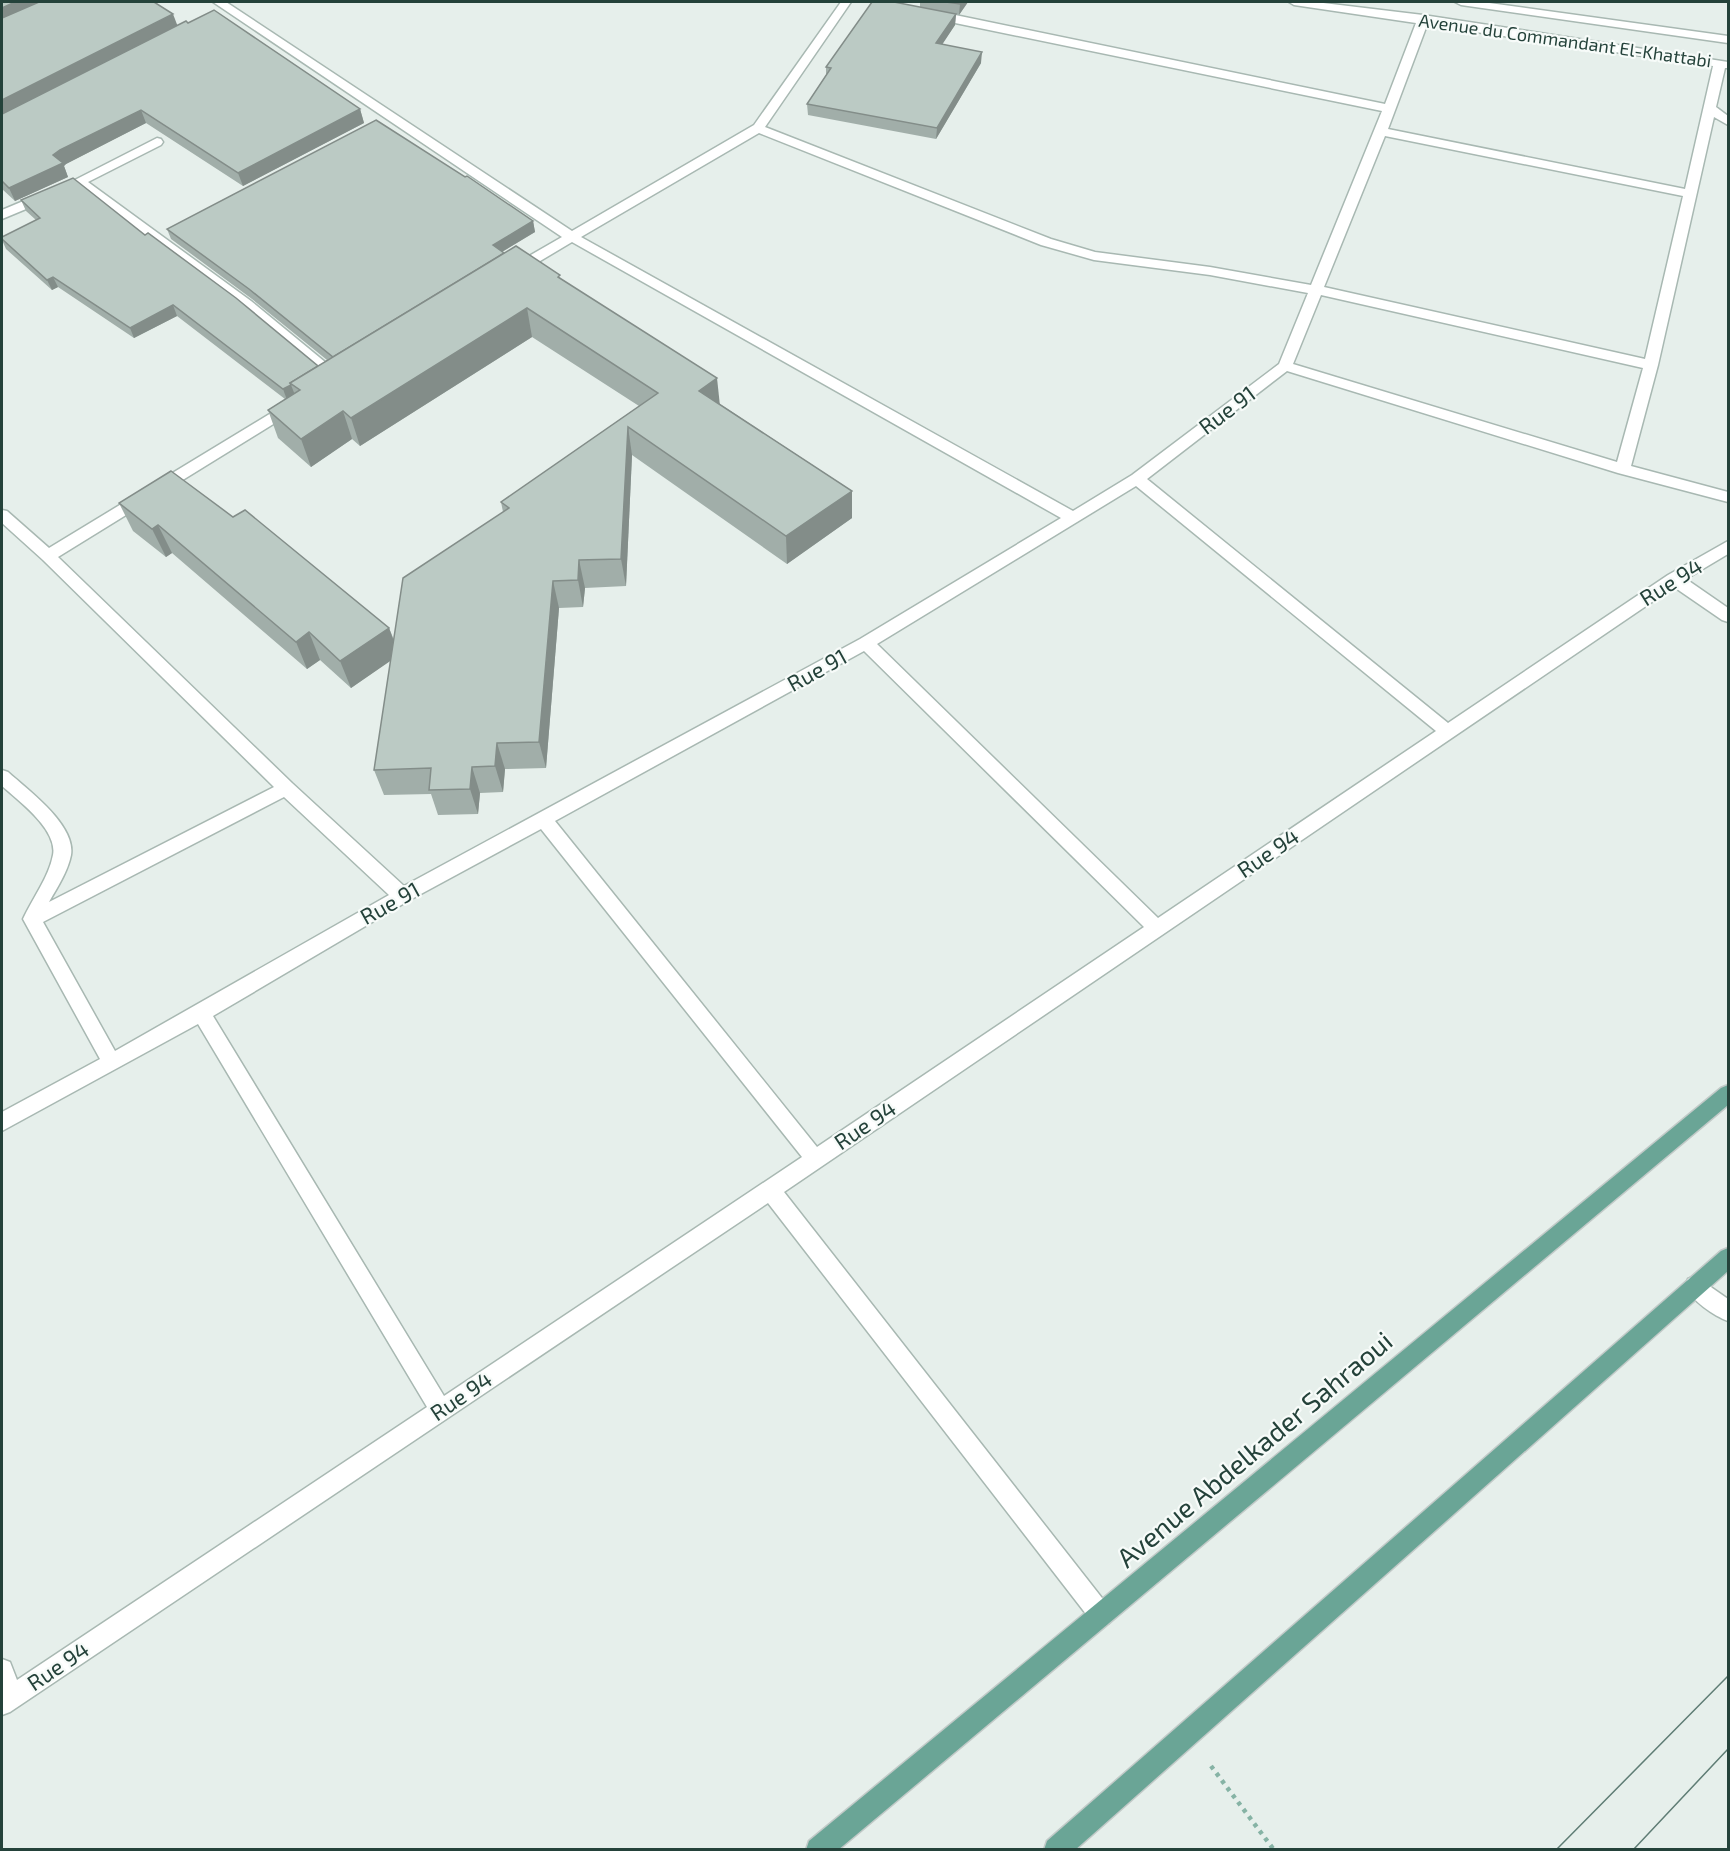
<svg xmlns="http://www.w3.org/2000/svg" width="1730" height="1851" viewBox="0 0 1730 1851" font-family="'Exo 2',sans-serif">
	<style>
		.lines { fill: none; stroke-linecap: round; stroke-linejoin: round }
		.minor-casing { stroke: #a8b8b2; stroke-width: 3 }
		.major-casing { stroke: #c2cac8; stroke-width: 3 }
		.path { stroke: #86b3a5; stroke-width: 4.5; stroke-dasharray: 4 5; stroke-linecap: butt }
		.minor { fill: #fff; fill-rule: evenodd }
		.major { fill: #6aa596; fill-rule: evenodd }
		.tram { stroke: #5f7d75; stroke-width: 1.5 }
		.wall { fill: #a1aea9 }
		.shaded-wall { fill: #838d89 }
		.building { fill: #bbcac4; stroke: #838d89; stroke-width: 1.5 }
		.labels { text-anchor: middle; stroke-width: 4.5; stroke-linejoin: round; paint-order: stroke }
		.far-street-label { font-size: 18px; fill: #24423a; stroke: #f7fbf9 }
		.street-label { font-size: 22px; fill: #24423a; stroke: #f7fbf9 }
		.near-street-label { font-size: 27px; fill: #24423a; stroke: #f7fbf9 }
	</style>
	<rect width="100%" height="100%" fill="#e6efeb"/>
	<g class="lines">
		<defs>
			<g id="minor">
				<path d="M213,2H226L572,231L754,125L841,2H851L765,127L1051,239L1095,252L1210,267L1311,285L1382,111L931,18L927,16V12L931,10L1385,104L1416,23L1294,5L1289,2H1315L1423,15L1728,62V68H1725L1716,107L1728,116V125L1714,117L1658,365L1631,466L1728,492V502L1618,473L1287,371L1147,479L1448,723L1668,575L1728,541V554L1686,579L1728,608V622L1722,620L1674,587L784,1192L1109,1607L1112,1615L1109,1623L1101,1626L1093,1623L768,1203L10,1712L2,1715V1659L10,1662L17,1680L427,1407L198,1024L2,1131V1112L100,1059L23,919C32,899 49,877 53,855C58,830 19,801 2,786V770L8,772C28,790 76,825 71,855C68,871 57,888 49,902L274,787L43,560L2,523V510L7,511L49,548L286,404H296L298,407L296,410L58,557L292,783L404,886L860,639L1061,518L572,242L520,273H510L508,270L510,267L562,237ZM1427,25L1713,66L1685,189L1388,129ZM759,133L1041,245L1094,260L1210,275L1308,293L1279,364L1132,475L1073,511L581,237ZM1385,136L1683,196L1645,359L1324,287ZM1321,295L1643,368L1617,462L1293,364ZM1136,486L1436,731L1158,918L877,644ZM864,651L1144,927L817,1147L555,821ZM284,797L389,895L115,1051L43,922ZM541,829L802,1157L444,1396L213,1016L408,901Z"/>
				<polygon points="1455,2 1482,2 1728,36 1728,43 1461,5"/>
				<polygon points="157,138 161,139 163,142 161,145 88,182 251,301 342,376 344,379 342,382 332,382 241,307 78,186 71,189 65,185"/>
				<polygon points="45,192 51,196 50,199 2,219 2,210"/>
				<path d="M1695,1276L1728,1299V1321C1714,1316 1691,1300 1685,1286L1688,1279Z"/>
			</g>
			<g id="major">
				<polygon points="1728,1085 1728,1105 838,1850 806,1850 809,1841 1721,1088"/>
				<polygon points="1728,1248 1728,1271 1075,1850 1044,1850 1047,1841 1721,1251"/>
			</g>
		</defs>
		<use href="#minor" class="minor-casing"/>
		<use href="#major" class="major-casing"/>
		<polyline class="path" points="1211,1766 1274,1850"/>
		<use href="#minor" class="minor"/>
		<use href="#major" class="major"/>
		<g class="tram">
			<polyline points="1556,1850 1728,1676"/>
			<polyline points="1633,1850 1728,1749"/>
		</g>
	</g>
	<g class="wall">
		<polygon points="2,2 177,25 360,109 364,123 243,186 146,123 66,164 64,166 68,177 15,201 2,189"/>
		<polygon points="920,2 968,2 959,15 956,14 955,25 942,44 981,63 936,139 808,115 807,104 826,75 826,67 920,7"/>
		<polygon points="21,200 145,235 318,366 327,360 252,299 171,239 167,229 533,221 535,232 502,252 561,279 720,404 852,491 852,518 787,564 632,455 626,586 585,588 583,607 559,608 546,768 505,769 503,792 480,793 478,814 438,815 431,794 384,795 374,770 391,660 351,688 320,660 307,669 172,553 166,557 133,531 119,503 233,517 389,628 394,640 503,512 501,502 639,406 532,337 360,446 352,439 311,467 278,438 268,410 285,399 177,316 134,338 58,287 52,290 6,249 2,240 2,237 36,220 26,211"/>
	</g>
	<g class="shaded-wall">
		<polygon points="15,2 51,2 2,24 2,8"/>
		<polygon points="961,2 968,2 959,15 960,4"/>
		<polygon points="173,14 178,27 2,117 2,100"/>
		<polygon points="956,14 955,25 936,54 936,43"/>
		<polygon points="982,52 981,63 936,139 937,128"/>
		<polygon points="360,109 364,123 243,186 238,173"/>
		<polygon points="141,110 146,123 66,164 64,166 68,177 15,201 9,188 60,150"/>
		<polygon points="533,221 535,232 495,256 493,245"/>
		<polygon points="53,277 58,287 52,290 47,280"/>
		<polygon points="173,305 177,316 134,338 130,328"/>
		<polygon points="527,308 532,337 360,446 351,418"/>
		<polygon points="717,378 720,406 699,391"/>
		<polygon points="291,385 295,395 287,400 283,389"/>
		<polygon points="343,411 352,439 311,467 301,439"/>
		<polygon points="628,427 632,455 626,586 621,559"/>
		<polygon points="852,491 852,518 787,564 786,536"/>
		<polygon points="158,525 172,553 166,557 152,529"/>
		<polygon points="579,560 585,588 583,607 578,580"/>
		<polygon points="553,581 559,608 546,768 539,742"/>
		<polygon points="389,628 399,655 351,688 340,661"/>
		<polygon points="309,632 320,660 307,669 296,642"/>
		<polygon points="497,743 505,769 503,792 495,766"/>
		<polygon points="472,767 480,793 478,814 470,789"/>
	</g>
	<g class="building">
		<polygon points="2,2 15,2 2,8"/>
		<polygon points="39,2 154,2 173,14 2,100 2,18"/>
		<polygon points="872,2 894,2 956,14 936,43 982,52 937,128 807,104 831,68 826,67"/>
		<polygon points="946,2 961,2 960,4"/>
		<polygon points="214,10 360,109 238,173 141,110 60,150 53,155 63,163 9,188 2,181 2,114 186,21 188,23"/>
		<polygon points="376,120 465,177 467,176 533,221 493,245 504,253 333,357 249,289 167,229"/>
		<polygon points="73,178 145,235 148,233 236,298 318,366 290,383 291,385 283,389 173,305 130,328 53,277 47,280 2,239 2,237 40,218 21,200"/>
		<polygon points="516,246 560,275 558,277 717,378 699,391 852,491 786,536 628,427 621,559 579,560 578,580 553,581 539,742 497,743 495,766 472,767 470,789 429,790 431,768 374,770 403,578 509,508 501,502 658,393 527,308 351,418 343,411 301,439 268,410 300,390 290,383"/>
		<polygon points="171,471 233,517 245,510 389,628 340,661 309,632 296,642 158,525 152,529 119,503"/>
	</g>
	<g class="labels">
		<g class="far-street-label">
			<text transform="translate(1565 41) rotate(8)" y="6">Avenue du Commandant El-Khattabi</text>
		</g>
		<g class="street-label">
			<text transform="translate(1227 410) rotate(-37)" y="8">Rue 91</text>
			<text transform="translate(1671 582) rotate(-32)" y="8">Rue 94</text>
			<text transform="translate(817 670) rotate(-29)" y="8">Rue 91</text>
			<text transform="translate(1268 853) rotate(-34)" y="8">Rue 94</text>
			<text transform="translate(390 903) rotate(-29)" y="8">Rue 91</text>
			<text transform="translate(865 1125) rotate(-34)" y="8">Rue 94</text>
			<text transform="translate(461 1396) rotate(-34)" y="8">Rue 94</text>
			<text transform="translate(58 1666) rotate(-34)" y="8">Rue 94</text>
		</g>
		<g class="near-street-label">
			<text transform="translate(1255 1450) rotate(-40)" y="9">Avenue Abdelkader Sahraoui</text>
		</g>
	</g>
	<rect width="1730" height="1851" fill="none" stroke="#24423a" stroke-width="6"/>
</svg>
